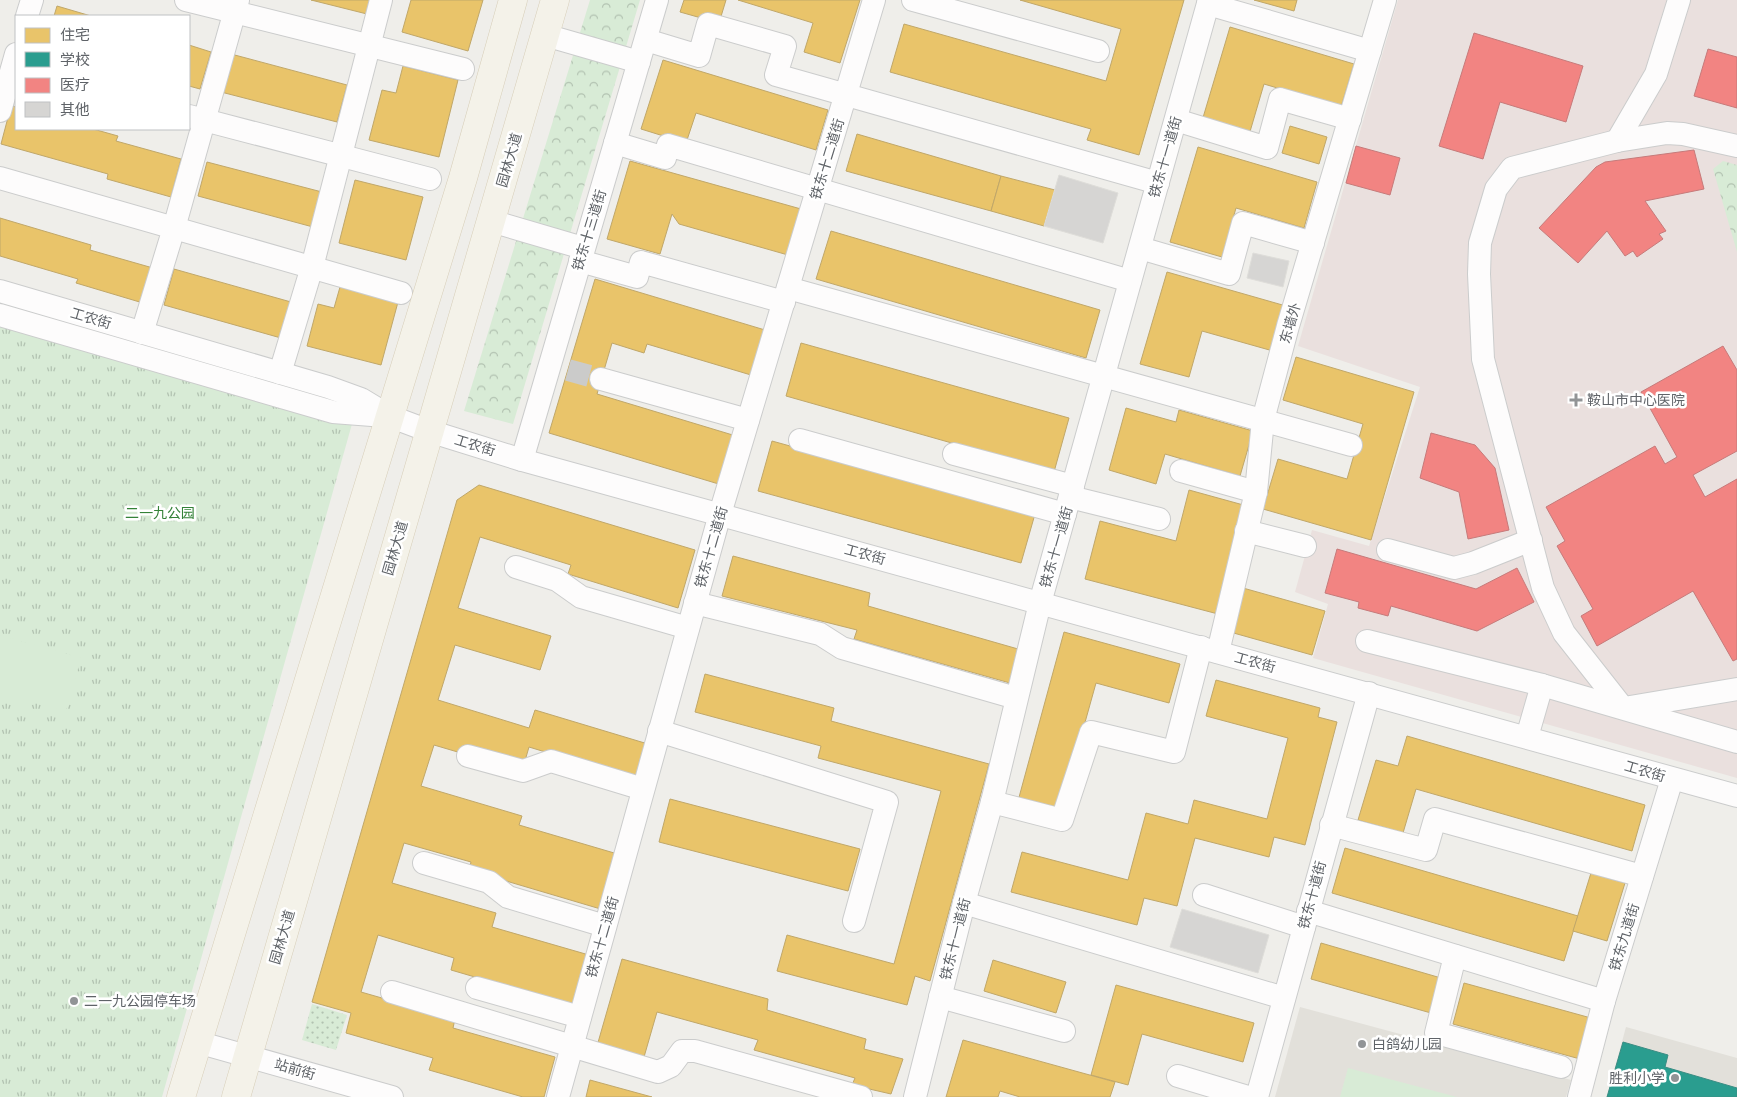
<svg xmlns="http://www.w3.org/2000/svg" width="1737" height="1097" viewBox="0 0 1737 1097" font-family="'Archivo Narrow','Noto Sans SC',sans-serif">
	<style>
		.education { fill: #e2e0da }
		.medical { fill: #eae0de }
		.grass { fill: url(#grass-dots) }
		.forest { fill: url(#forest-crowns) }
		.park { fill: url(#park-tufts) }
		.pitch { fill: #d8ebd6 }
		.homes { fill: #e9c46a; stroke: #c0a769 }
		.schools { fill: #2a9d8f; stroke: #3a8c83 }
		.health { fill: #f28482; stroke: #c67a7a }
		.building { fill: #d6d5d3; stroke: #deddd9 }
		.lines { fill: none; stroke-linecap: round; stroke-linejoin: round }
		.minor-tunnel { stroke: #cbcbca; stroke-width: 22; stroke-dasharray: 22 11; stroke-linecap: butt }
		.minor-casing { stroke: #cbcccc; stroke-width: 24 }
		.major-casing { stroke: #d7ceb8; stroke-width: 29 }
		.minor { stroke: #fdfcfc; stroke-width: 22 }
		.major { stroke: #f4f2e9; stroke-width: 28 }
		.poi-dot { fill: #919496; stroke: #fff; stroke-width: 2 }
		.labels { text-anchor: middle; stroke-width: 5; stroke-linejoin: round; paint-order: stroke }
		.street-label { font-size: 14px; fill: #5f6368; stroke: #fff }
		.poi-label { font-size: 14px; fill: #5f6368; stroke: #fff; text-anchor: start }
		.park-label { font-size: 14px; fill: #348238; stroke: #fff }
	</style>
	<defs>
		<pattern id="grass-dots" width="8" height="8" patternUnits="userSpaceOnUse" patternTransform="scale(1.25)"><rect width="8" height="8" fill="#d8ebd6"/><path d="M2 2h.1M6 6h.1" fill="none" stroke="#b2c2b1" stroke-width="1.8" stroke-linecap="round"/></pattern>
		<pattern id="forest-crowns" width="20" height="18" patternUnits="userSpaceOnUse" patternTransform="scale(1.25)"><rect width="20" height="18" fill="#d8ebd6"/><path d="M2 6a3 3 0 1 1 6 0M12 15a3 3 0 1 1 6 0" fill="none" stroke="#b2c2b1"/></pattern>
		<pattern id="park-tufts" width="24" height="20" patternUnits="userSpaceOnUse" patternTransform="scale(1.25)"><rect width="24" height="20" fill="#d8ebd6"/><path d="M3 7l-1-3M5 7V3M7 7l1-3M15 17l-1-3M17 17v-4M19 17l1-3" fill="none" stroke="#b2c2b1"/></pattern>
	</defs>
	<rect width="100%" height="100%" fill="#efeeea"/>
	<g class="education">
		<polygon points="1300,1007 1571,1080 1566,1097 1275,1097"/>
		<polygon points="1626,1027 1737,1058 1737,1097 1607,1097"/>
	</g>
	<polygon class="medical" points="1398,0 1737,0 1737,778 1313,658 1328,604 1295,592 1312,530 1369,546 1420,387 1298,346"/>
	<polygon class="grass" points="312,1004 347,1015 336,1050 302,1040"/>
	<g class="forest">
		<polygon points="590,0 640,0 513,424 464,411"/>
		<polygon points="1723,161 1737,165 1737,252 1713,169"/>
	</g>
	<polygon class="park" points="0,297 330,396 352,424 162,1097 0,1097"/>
	<g class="pitch">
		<polygon points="0,635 81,658 66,711 0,693"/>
		<polygon points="1348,1068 1457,1097 1340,1097"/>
	</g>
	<g class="homes">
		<polygon points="311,0 370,0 367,14"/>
		<polygon points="411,0 483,0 468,51 402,32"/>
		<polygon points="684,0 726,0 719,23 680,12"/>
		<polygon points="738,0 860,0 840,63 804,52 813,23"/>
		<polygon points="1020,0 1184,0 1139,155 1087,140 1091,129 890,72 904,24 1106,81 1121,29"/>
		<polygon points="1254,0 1297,0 1294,11"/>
		<polygon points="57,6 91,16 54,16"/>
		<polygon points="1230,27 1354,64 1341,107 1264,84 1249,135 1202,121"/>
		<polygon points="189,45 211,52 200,89 189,86"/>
		<polygon points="231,54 347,85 337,122 221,92"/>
		<polygon points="663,60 828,110 816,150 696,113 686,143 641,129"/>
		<polygon points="403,66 458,80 439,157 369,140 382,90 396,93"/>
		<polygon points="11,106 16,107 16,129 93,129 118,136 116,141 181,159 171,197 107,179 108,174 1,144"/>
		<polygon points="1290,126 1327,137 1319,164 1282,153"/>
		<polygon points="857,134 1001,176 991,211 846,171"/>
		<polygon points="1198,147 1317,182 1304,228 1236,208 1222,257 1170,242"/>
		<polygon points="630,161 801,209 788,255 679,224 672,214 660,254 607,239"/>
		<polygon points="207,162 322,192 313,227 198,196"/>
		<polygon points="1001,176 1055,190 1044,226 991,211"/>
		<polygon points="355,180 423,197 406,260 339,243"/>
		<polygon points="0,218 91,245 90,250 153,268 143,303 76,283 78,279 0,256"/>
		<polygon points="831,231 1100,310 1086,358 816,279"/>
		<polygon points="174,269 291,302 281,338 164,305"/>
		<polygon points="1167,272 1286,306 1273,351 1202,331 1189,377 1140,364"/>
		<polygon points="595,279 765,330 751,375 647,344 644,353 612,343 597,394 736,436 722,485 549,433"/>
		<polygon points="340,287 398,302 381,365 307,346 318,304 334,308"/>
		<polygon points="801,343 1069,418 1054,472 786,396"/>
		<polygon points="1296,357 1414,392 1371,540 1263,509 1278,459 1347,479 1363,424 1283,400"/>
		<polygon points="1126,408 1176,422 1179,410 1253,431 1240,476 1165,454 1156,484 1109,470"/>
		<polygon points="772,441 1035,514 1021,563 758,491"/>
		<polygon points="479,485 695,550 678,608 568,574 571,565 480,537 458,608 551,636 540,670 455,645 438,700 529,728 535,710 648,744 637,780 529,747 522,771 434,745 421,786 522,816 519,825 621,855 604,910 469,870 471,862 404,843 392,883 496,913 492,927 589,955 574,1006 451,970 454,958 378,935 361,992 455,1019 453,1028 555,1057 544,1097 523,1097 429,1070 433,1058 346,1033 351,1013 312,1002 457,500"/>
		<polygon points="1189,490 1247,506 1218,614 1085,579 1100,521 1176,541"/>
		<polygon points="733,556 870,593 868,606 1018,649 1010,683 854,639 857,630 722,596"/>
		<polygon points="1243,588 1325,611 1312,655 1230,632"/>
		<polygon points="1064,632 1180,664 1169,703 1096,683 1060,812 1018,801"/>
		<polygon points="705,674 834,708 831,721 989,764 930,981 915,976 907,1005 777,971 787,935 894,964 941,791 818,758 821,746 695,712"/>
		<polygon points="1216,680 1320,708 1318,717 1337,722 1305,845 1274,837 1269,857 1195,838 1177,906 1144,898 1137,925 1011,892 1022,852 1128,880 1146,813 1188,824 1194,800 1267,819 1288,738 1206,716"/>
		<polygon points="1407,736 1645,805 1632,851 1416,789 1403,833 1358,820 1376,760 1398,766"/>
		<polygon points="670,799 860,849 848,891 659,842"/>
		<polygon points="1345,848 1578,916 1564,961 1332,893"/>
		<polygon points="1591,873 1625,883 1607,941 1573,931"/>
		<polygon points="1321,943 1441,978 1431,1013 1311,979"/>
		<polygon points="622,959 768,999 767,1010 866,1039 864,1049 903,1059 891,1094 852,1085 855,1078 754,1050 758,1040 657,1012 644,1057 597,1046"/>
		<polygon points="993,960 1066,982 1056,1013 984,991"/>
		<polygon points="1464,983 1591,1018 1580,1059 1453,1024"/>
		<polygon points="1116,985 1254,1023 1243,1062 1142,1034 1128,1085 1091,1075"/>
		<polygon points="963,1040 1115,1082 1110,1097 1020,1097 1000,1091 998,1097 946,1097"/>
		<polygon points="590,1080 652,1097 586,1097"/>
	</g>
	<polygon class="schools" points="1623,1042 1668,1055 1665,1067 1737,1088 1737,1097 1607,1097"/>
	<g class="health">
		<polygon points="1474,33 1583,66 1566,122 1500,102 1483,159 1439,146"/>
		<polygon points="1708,49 1737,57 1737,108 1694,96"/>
		<polygon points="1356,146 1400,158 1390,195 1346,183"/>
		<polygon points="1694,150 1704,189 1645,201 1666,231 1659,234 1663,239 1637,257 1633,251 1625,256 1607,231 1578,263 1539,228 1596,167 1605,162"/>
		<polygon points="1723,346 1737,370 1737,451 1693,475 1705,497 1737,479 1737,659 1733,661 1693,591 1597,646 1581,616 1593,609 1557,546 1565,541 1546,507 1655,446 1665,464 1677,457 1641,392"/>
		<polygon points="1431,433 1475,445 1495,468 1509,530 1468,539 1459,492 1420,478"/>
		<polygon points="1337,549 1476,589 1517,568 1534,602 1477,631 1391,606 1388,616 1358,608 1359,602 1325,593"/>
	</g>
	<g class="building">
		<polygon points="1059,175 1118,193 1103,243 1044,226"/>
		<polygon points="1253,253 1289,261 1283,287 1247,278"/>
		<polygon points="1182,909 1269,935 1258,973 1170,947"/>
	</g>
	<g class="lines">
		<polyline class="minor-tunnel" points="568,370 601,379"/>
		<defs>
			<g id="minor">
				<polyline points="186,0 463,69"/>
				<polyline points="913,0 1098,51"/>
				<polyline points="1208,4 1370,51"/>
				<polyline points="27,16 32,0"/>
				<polyline points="545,35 639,62"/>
				<polyline points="646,40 699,56 708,24 785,46 776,75 1158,183"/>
				<polyline points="0,111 16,54"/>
				<polyline points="189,116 430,179"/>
				<polyline points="1176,120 1267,148 1280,99 1350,119"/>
				<polyline points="1617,141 1656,74 1679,0"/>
				<polyline points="615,143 665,158 668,145 1130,281"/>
				<polyline points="0,178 401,293"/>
				<polyline points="491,221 583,248"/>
				<polyline points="1140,248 1229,274 1243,223 1313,243"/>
				<polyline points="580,261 637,277 641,262 784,302"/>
				<polyline points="788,288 1351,445"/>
				<polyline points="0,291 328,387 361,399 389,416 429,431 522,460 1737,796"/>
				<polyline points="0,315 333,412 385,416"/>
				<polyline points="142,333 174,228 238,0"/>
				<polyline points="280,373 312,267 381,0"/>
				<polyline points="601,379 748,420"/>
				<polyline points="800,440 1065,514"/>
				<polyline points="954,454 1073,486"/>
				<polyline points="522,460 657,0"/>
				<polyline points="1181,471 1256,492"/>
				<polyline points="1070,497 1159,519"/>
				<polyline points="1246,531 1305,546"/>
				<polyline points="1388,550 1454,568 1473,563 1531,540"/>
				<polyline points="516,567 557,580 581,597 688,628"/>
				<polyline points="695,603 820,634 842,648 1016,698"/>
				<polyline points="1367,641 1542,685 1737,742"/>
				<polyline points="1218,652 1256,492 1263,420 1288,326 1385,0"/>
				<polyline points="1630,707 1737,689"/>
				<polyline points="1623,708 1564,633 1543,588 1483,359 1479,274 1480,243 1496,189 1512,168 1617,141 1667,133 1683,134 1737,146"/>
				<polyline points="659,731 887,802 854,921"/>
				<polyline points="1527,737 1542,685"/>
				<polyline points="468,756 523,771 551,761 643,789"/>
				<polyline points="992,802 1062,820 1091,732 1174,752 1201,647"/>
				<polyline points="1331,825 1426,850 1435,819 1642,876"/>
				<polyline points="424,863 489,882 508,897 605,926"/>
				<polyline points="1204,895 1304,927"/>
				<polyline points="964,903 1284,998"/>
				<polyline points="1308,911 1604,1001"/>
				<polyline points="1455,956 1436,1033 1561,1067"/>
				<polyline points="477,988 580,1017"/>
				<polyline points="392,992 658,1072 671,1066 682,1051 695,1051 861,1097"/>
				<polyline points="940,997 1064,1031"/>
				<polyline points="197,1042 392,1097"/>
				<polyline points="1178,1076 1248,1097"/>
				<polyline points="558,1097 720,514 874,0"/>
				<polyline points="915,1097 964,903 992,802 1040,603 1209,0"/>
				<polyline points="1257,1097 1369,693"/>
				<polyline points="1579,1097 1604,1001 1672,779"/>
			</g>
			<g id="major">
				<polyline points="181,1097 463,178 513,0"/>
				<polyline points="236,1097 555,0"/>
			</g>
		</defs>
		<use href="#minor" class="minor-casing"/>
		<use href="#major" class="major-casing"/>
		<use href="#minor" class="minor"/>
		<use href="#major" class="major"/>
	</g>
	<g class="poi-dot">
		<path d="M1573.5 392.5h5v5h5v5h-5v5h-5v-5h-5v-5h5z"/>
		<circle cx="74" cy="1001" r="5"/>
		<circle cx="1362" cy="1044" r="5"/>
		<circle cx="1675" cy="1078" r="5"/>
	</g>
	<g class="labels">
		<g class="street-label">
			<text transform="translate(1165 157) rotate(-74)" y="5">铁东十一道街</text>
			<text transform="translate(827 159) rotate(-73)" y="5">铁东十二道街</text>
			<text transform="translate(509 160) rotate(-74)" y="5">园林大道</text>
			<text transform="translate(589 230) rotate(-73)" y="5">铁东十三道街</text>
			<text transform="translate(91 318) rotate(16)" y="5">工农街</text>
			<text transform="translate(1290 323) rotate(-74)" y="5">东墙外</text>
			<text transform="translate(475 445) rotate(17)" y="5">工农街</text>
			<text transform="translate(711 547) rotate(-74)" y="5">铁东十二道街</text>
			<text transform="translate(1056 547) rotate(-74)" y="5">铁东十一道街</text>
			<text transform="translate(395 548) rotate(-74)" y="5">园林大道</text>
			<text transform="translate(865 554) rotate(15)" y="5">工农街</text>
			<text transform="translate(1255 662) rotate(15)" y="5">工农街</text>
			<text transform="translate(1645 771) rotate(16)" y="5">工农街</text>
			<text transform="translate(1312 895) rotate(-75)" y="5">铁东十道街</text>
			<text transform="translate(282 937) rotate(-74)" y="5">园林大道</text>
			<text transform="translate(602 937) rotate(-74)" y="5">铁东十二道街</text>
			<text transform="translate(1624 937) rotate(-73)" y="5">铁东九道街</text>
			<text transform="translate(955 939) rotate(-76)" y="5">铁东十一道街</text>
			<text transform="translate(295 1069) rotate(16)" y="5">站前街</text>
		</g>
		<g class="poi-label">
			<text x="1587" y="405">鞍山市中心医院</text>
			<text x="84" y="1006">二一九公园停车场</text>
			<text x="1372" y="1049">白鸽幼儿园</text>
			<text x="1665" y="1083" text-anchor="end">胜利小学</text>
		</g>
		<g class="park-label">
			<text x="160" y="518">二一九公园</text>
		</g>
	</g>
	<rect x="15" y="15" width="175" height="115" fill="#ffffff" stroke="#bfc1c3"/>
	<rect x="25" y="28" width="25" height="15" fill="#e9c46a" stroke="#bfc1c3"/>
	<text x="60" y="40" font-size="15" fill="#5f6368">住宅</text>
	<rect x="25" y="52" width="25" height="15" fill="#2a9d8f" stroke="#bfc1c3"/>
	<text x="60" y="65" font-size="15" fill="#5f6368">学校</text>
	<rect x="25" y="78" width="25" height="15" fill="#f28482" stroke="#bfc1c3"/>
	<text x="60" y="90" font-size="15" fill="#5f6368">医疗</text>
	<rect x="25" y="102" width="25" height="15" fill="#d6d5d3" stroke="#bfc1c3"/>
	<text x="60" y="115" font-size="15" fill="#5f6368">其他</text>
</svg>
